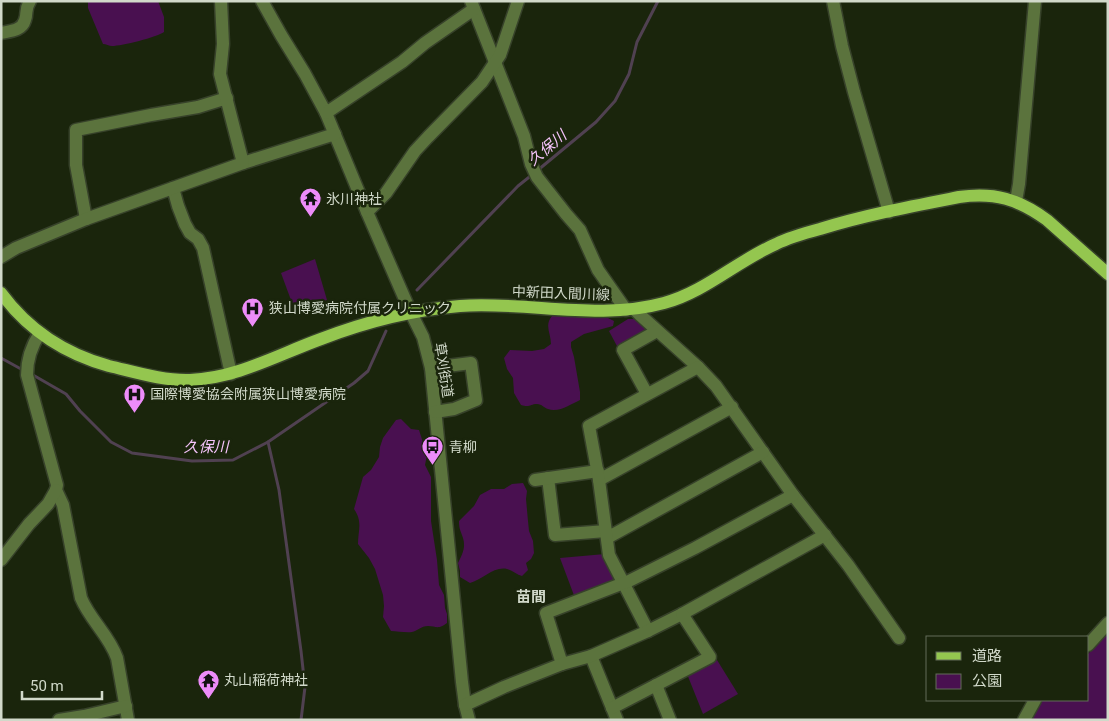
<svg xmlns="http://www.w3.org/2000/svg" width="1109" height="721" viewBox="0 0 1109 721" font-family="Roboto,'Noto Sans JP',sans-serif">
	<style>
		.green { fill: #491050 }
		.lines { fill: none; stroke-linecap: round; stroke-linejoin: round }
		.stream { stroke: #504151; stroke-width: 3 }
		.minor-casing { stroke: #37422a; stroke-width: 15 }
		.major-casing { stroke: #37422a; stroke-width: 15 }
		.minor { stroke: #5b733d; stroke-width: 12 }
		.major { stroke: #94c64f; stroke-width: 12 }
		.labels { text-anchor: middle; stroke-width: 5; stroke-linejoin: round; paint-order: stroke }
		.poi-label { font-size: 14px; fill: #d1d9ca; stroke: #1a250c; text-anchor: start }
		.street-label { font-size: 14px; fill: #d1d9ca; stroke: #1a250c }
		.water-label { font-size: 15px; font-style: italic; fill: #f6c4fc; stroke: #1a250c }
		.neighbourhood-label { font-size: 15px; font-weight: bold; fill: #d1d9ca; stroke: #1a250c }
	</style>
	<rect width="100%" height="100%" fill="#1a250c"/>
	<g class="green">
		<path d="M88,1H158L164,17V32C157,37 122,46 112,46C109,46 106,44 103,44L88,8Z"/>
		<polygon points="315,259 327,300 295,311 281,273"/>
		<path d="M552,316L600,317L608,318L614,321L613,326L584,334L571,342V347L574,357L580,392V400C571,404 559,413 548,409C544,408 542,404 537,404C530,404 530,408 521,405L514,393L513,378L507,369L504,358L510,350L532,351L544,349L551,344C551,334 544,325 552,316Z"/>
		<polygon points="628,319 634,319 645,328 645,333 618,348 609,331"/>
		<path d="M401,419L411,429L419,430L427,455L425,465L431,477V521L437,560L439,585L444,595L445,608L447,614V623C438,630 436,626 428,626C421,626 417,631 412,632C406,633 397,631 391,631L383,617L384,606L383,595L375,569L369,558L358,544C358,530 363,522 354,509L363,477L371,470L379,457L380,447L383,438L396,420Z"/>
		<path d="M523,483L527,491L526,499L528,521L529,531L533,541L534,553L531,559L526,563L528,570L522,576C517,575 512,570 507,569C494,566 482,580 470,583L460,577V571L458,563C462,555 466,548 463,538C461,531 459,530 459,521L474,506L480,495L491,489H504L512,484Z"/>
		<polygon points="605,554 616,579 614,583 575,598 560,558"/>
		<polygon points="1108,632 1108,720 1030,720 1041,700 1088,700 1088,654"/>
		<polygon points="717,660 738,694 703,714 687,674"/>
	</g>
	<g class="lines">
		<g class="stream">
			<polyline points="538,170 596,122 615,101 629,74 637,42 658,1"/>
			<polyline points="417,290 518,186 533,174"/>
			<polyline points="1,358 21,369"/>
			<polyline points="33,375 66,394 80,411 111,442 132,453 192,461 233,460 268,442 354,383 368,371 386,331"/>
			<polyline points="268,442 279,490 301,651 305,687 301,720"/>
		</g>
		<defs>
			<g id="minor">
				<polyline points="262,1 281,35 305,74 326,113 367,212 411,313 423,337 431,368 462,682 465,705 469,720"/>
				<polyline points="471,1 524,136 531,164 537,177 566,214 580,230 598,270 626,310"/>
				<polyline points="833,1 842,46 854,92 889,212"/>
				<path d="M1,33C10,31 22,31 25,20C28,12 24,11 30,1"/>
				<polyline points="326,113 402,62 425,43 474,9"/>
				<polyline points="243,163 335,134"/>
				<polyline points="173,188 178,206 185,224 190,233 198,239 203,248 231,374"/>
				<polyline points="1016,201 1019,184 1035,1"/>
				<polyline points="367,212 386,193 415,151 428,137 482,82 500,55 518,1"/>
				<polyline points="86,219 76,165 76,130 151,115 198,107 227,98"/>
				<polyline points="1,257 16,248 86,219 243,163 220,74 223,44 221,1"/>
				<polyline points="634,309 640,315 698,367 716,386 793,495 848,565 899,638"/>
				<path d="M40,333C32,345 27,361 27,375L57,485L56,490L63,505L81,598C90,620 109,635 117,658L128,720"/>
				<polyline points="431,368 471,363 476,400 454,409 435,412"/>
				<polyline points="647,394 623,350 657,331"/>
				<polyline points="548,478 555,535 606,531"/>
				<polyline points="535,480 598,471"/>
				<polyline points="599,480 732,407"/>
				<polyline points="607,538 763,452"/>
				<polyline points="1,560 29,524 48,504 56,490"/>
				<polyline points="648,631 609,555 599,480 589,426 698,367"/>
				<polyline points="1088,645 1108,623"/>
				<polyline points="591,656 617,720"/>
				<polyline points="562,664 546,613 629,581 695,548 793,495"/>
				<polyline points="656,685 670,720"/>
				<polyline points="465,705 504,687 562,664 591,656 648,631 682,614 825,535"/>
				<polyline points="612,708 710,657 682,614"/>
				<polyline points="59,720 84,716 126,706"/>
				<polyline points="1024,720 1035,700"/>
			</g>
			<path id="major" d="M1,293C29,331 65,354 109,366C135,372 163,381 190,380C237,378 277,355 321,339C365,322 412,310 460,306C527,301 599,321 664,303C705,292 737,261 776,244C790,237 805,233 820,229C865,215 913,206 959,197C995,192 1018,199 1047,220L1108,274"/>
		</defs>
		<use href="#minor" class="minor-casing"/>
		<use href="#major" class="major-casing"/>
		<use href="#minor" class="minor"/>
		<use href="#major" class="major"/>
	</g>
	<defs>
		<symbol id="temple-pin" viewBox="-11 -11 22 30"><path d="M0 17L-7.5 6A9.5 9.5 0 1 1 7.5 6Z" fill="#ed8cf9" stroke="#1a250c"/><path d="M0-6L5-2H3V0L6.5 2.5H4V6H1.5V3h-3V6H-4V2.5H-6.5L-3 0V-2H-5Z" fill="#111"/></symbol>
		<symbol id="hospital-pin" viewBox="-11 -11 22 30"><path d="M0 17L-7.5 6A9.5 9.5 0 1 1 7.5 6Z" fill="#ed8cf9" stroke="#1a250c"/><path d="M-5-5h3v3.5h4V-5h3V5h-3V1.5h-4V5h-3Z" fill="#111"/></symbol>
		<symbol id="bus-pin" viewBox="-11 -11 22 30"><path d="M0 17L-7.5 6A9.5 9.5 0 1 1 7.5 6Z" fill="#ed8cf9" stroke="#1a250c"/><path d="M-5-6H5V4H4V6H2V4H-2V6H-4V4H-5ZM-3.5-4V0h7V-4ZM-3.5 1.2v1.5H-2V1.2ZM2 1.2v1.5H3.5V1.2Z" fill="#111"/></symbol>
	</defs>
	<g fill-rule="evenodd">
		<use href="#temple-pin" x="298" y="186" width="25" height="34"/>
		<use href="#hospital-pin" x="240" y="296" width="25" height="34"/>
		<use href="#hospital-pin" x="122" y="382" width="25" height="34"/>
		<use href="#bus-pin" x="420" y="434" width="25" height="34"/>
		<use href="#temple-pin" x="196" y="668" width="25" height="34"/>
	</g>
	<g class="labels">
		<g class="poi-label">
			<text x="326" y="204">氷川神社</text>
			<text x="269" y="313">狭山博愛病院付属クリニック</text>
			<text x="150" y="399">国際博愛協会附属狭山博愛病院</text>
			<text x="449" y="452">青柳</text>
			<text x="224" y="685">丸山稲荷神社</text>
		</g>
		<g class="street-label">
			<text transform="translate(561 293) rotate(2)" y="5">中新田入間川線</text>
			<text transform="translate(444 370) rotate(81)" y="5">草刈街道</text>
		</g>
		<g class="water-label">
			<text transform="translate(547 148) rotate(-40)" y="5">久保川</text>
			<text x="206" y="452">久保川</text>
		</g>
		<g class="neighbourhood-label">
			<text x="531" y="602">苗間</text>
		</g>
	</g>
	<rect width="1109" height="721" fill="none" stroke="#d1d9ca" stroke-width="5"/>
	<rect x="926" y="636" width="162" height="65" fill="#1a250c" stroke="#636d58"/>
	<rect x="936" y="652" width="25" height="8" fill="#94c64f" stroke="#636d58"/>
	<text x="972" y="661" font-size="15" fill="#d1d9ca">道路</text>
	<rect x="936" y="674" width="25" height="15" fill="#491050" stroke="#636d58"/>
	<text x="972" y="686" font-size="15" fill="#d1d9ca">公園</text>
	<path d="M22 691v8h80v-8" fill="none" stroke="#d1d9ca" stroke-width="2.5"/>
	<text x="30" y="691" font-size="15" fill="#d1d9ca" stroke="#1a250c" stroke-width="4" paint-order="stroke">50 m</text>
</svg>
